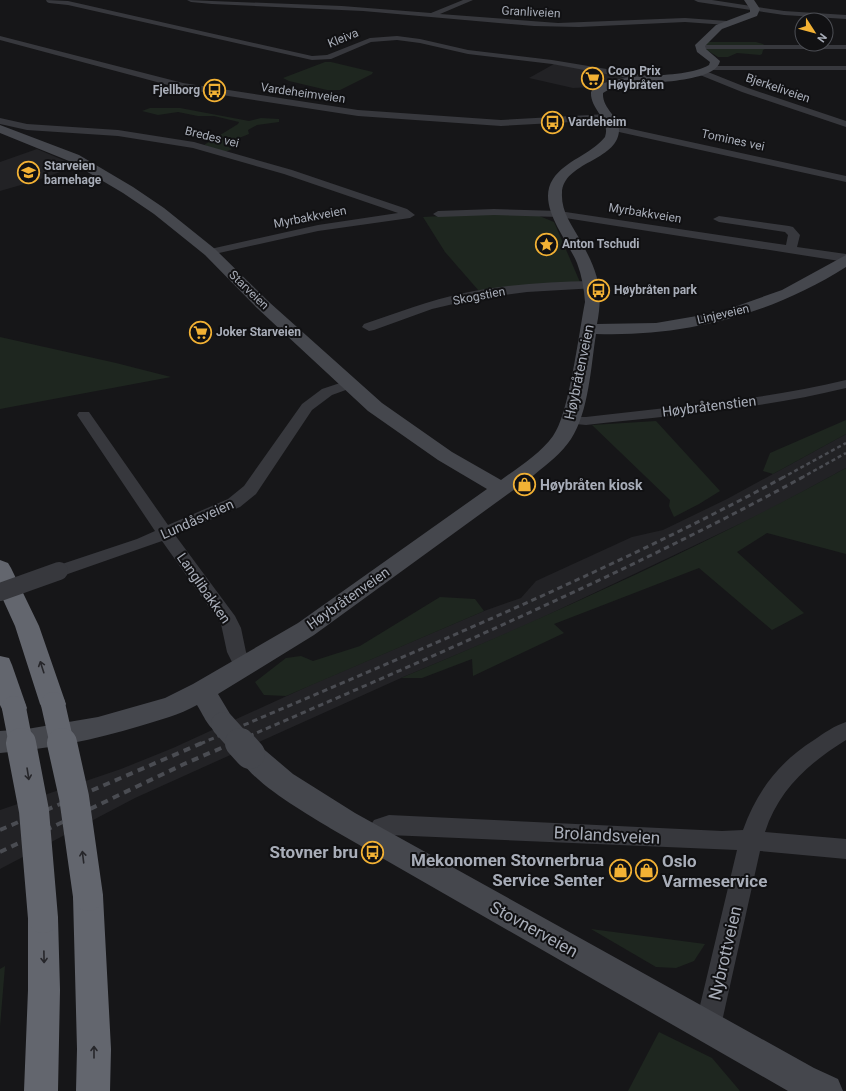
<svg xmlns="http://www.w3.org/2000/svg" width="846" height="1091" viewBox="0 0 846 1091" font-family="Roboto,sans-serif">
	<style>
		.built { fill: #222225 }
		.green { fill: #1e261f }
		.lines { fill: none; stroke-linecap: round; stroke-linejoin: round }
		.street { fill: #37383d; fill-rule: evenodd }
		.secondary { fill: #45474d; fill-rule: evenodd }
		.highway { fill: #63666e; fill-rule: evenodd }
		.rail-far2 { stroke: #4a4c52; stroke-width: 2.5; stroke-dasharray: 4 3; stroke-linecap: butt }
		.rail-far1 { stroke: #4a4c52; stroke-width: 3; stroke-dasharray: 5.5 4; stroke-linecap: butt }
		.rail { stroke: #4a4c52; stroke-width: 4; stroke-dasharray: 7 5.5; stroke-linecap: butt }
		.street-bridge { stroke: #37383d; stroke-width: 18 }
		.secondary-bridge-far1 { stroke: #45474d; stroke-width: 24 }
		.secondary-bridge { stroke: #45474d; stroke-width: 30 }
		.highway-bridge-far1 { stroke: #63666e; stroke-width: 24 }
		.highway-bridge { stroke: #63666e; stroke-width: 30 }
		.oneway { stroke: #26262a }
		.labels { text-anchor: middle; stroke-width: 4; stroke-linejoin: round; paint-order: stroke }
		.far-street-label { font-size: 12px; fill: #a8adb8; stroke: #111113 }
		.far-poi-label { font-size: 12px; font-weight: bold; fill: #a8adb8; stroke: #111113; text-anchor: start }
		.street-label { font-size: 14px; fill: #a8adb8; stroke: #111113 }
		.poi-label { font-size: 14px; font-weight: bold; fill: #a8adb8; stroke: #111113; text-anchor: start }
		.near-street-label { font-size: 17px; fill: #a8adb8; stroke: #111113 }
		.near-poi-label { font-size: 17px; font-weight: bold; fill: #a8adb8; stroke: #111113; text-anchor: end }
	</style>
	<rect width="100%" height="100%" fill="#161618"/>
	<g class="built">
		<polygon points="554,64 626,76 632,78 592,87 573,88 529,78"/>
		<polygon points="37,149 77,166 35,181 0,191 0,162"/>
		<polygon points="846,434 846,468 767,511 518,629 401,678 135,798 0,869 0,810 121,769 173,748 313,684 484,611 521,598 536,581 632,537 663,530 727,499"/>
	</g>
	<g class="green">
		<polygon points="707,42 756,42 763,44 767,48 763,50 762,54 760,55 737,53 728,57 718,57 707,50 704,46"/>
		<polygon points="325,62 331,62 373,72 372,74 340,90 327,90 289,81 283,78"/>
		<polygon points="150,108 180,108 249,121 261,118 279,119 279,122 257,125 248,130 249,134 224,144 232,149 225,152 204,145 238,124 239,122 214,116 198,116 178,112 158,115 142,111"/>
		<polygon points="480,214 537,215 554,222 580,282 479,291 445,252 423,217"/>
		<polygon points="0,337 116,363 171,377 0,409"/>
		<polygon points="846,420 846,434 773,474 763,471 770,453"/>
		<polygon points="656,421 720,491 699,504 674,517 669,506 670,500 592,425"/>
		<path d="M846,468V554L767,533L737,552L804,613L772,630L699,568L554,624L564,633L473,676L472,659L422,678H401C552,615 702,547 846,468Z"/>
		<polygon points="440,597 475,599 484,611 286,696 264,695 255,682 286,658 301,656 313,661 360,646"/>
		<polygon points="591,929 705,944 694,961 676,968 656,967"/>
		<polygon points="5,966 0,1027 0,969"/>
		<polygon points="659,1032 712,1058 740,1091 628,1091"/>
	</g>
	<g class="lines">
		<g class="street">
			<polygon points="46,0 68,1 312,56 327,55 370,38 397,36 420,39 468,50 552,60 649,76 653,79 649,82 552,64 468,54 420,43 397,40 371,42 331,59 312,60 68,5 49,3 47,2"/>
			<polygon points="187,0 342,6 431,13 463,0 473,0 440,14 558,23 685,18 727,21 731,23 727,25 685,22 579,27 534,26 363,11 212,4 191,2"/>
			<polygon points="694,0 712,0 784,11 846,15 846,19 784,15 698,2"/>
			<polygon points="0,36 183,83 358,110 501,120 608,114 613,117 608,120 501,126 358,116 183,89 0,40"/>
			<rect x="697" y="45" width="149" height="4"/>
			<polygon points="710,66 846,66 846,70 713,70 709,68"/>
			<polygon points="703,70 748,88 846,121 846,127 742,92 700,75 700,71"/>
			<polygon points="0,118 27,124 118,130 194,142 292,170 407,209 415,215 410,218 318,231 210,255 206,254 204,252 206,250 318,225 398,213 284,174 193,148 118,136 27,130 0,124"/>
			<polygon points="613,125 846,176 846,182 610,130 610,126"/>
			<polygon points="494,209 559,211 786,245 788,235 785,232 719,222 713,219 719,216 789,226 793,227 800,235 797,247 846,254 846,262 559,217 494,215 438,217 433,214 438,211"/>
			<path d="M592,281L598,285L596,288L527,292L479,298L432,309L374,330L369,331L362,327L364,324C397,313 430,300 464,293C506,284 549,282 592,281Z"/>
			<polygon points="349,380 354,381 356,384 354,387 332,395 312,410 256,494 240,507 175,535 235,616 241,628 246,652 255,666 252,671 245,673 238,671 234,666 227,652 221,624 162,541 65,575 59,577 53,575 50,571 53,567 137,539 155,531 77,415 79,412 89,412 168,525 228,499 244,486 302,404 322,389"/>
			<path d="M846,380V388C762,409 672,415 586,425L565,423L563,420L565,417H586C672,406 761,401 846,380Z"/>
			<path d="M846,722V740C809,763 779,789 765,832L846,839V859L760,851L723,1017L715,1034L706,1038L697,1034L693,1025L698,1014L737,850L389,835L381,845L373,848L365,845L362,838L374,820L389,815L722,831L743,830C757,791 779,762 814,740C824,733 834,726 846,722Z"/>
		</g>
		<g class="secondary">
			<path d="M744,0H754L760,9L757,16L722,29L705,46L706,49L720,61C716,84 640,82 619,86C613,87 608,90 603,93C602,109 620,117 619,131C617,161 563,162 562,193C561,211 571,224 579,238C597,270 604,288 597,324L656,323L720,312L782,290L846,255V267C770,315 685,337 596,334C591,365 589,412 571,439C562,453 547,464 534,475L314,635L218,694L236,724L232,731C211,738 207,721 197,705C179,715 160,720 140,726C94,740 48,749 0,753V731L27,729L98,717L165,698L193,684L298,623L487,489L438,460L368,411L257,308L205,255L154,214L123,193L69,161L0,133V125L79,155L133,187L164,208L215,249L269,302L382,403L452,452L501,480C519,467 540,454 553,436C569,415 579,332 585,302C584,289 582,276 577,263C567,239 536,205 553,179C566,160 590,155 605,137C611,119 590,110 591,92C608,69 681,82 709,65L710,62L697,52L695,45L716,25L750,12V9Z"/>
			<path d="M250,743L260,746L293,774L355,813L814,1068L838,1079L843,1091H788L335,831C307,814 251,783 237,754L240,746Z"/>
		</g>
		<g class="highway">
			<polygon points="0,560 8,563 11,568 39,626 66,704 62,711 53,714 44,711 40,704 15,626 0,593"/>
			<polygon points="0,656 9,658 12,665 27,708 23,715 14,718 5,715 0,705"/>
			<polygon points="88,882 99,886 103,896 111,1049 110,1091 76,1091 77,1049 73,896 77,886"/>
			<polygon points="43,904 54,908 58,918 60,990 58,1091 24,1091 28,990 28,918 32,908"/>
		</g>
		<g class="rail-far2">
			<polyline points="782,478 846,443"/>
			<polyline points="801,478 846,453"/>
		</g>
		<g class="rail-far1">
			<path d="M200,744C396,659 596,579 784,477"/>
			<path d="M231,744C424,660 618,578 803,477"/>
		</g>
		<g class="rail">
			<polyline points="0,830 202,743"/>
			<polyline points="0,852 184,764 233,743"/>
		</g>
		<polyline class="street-bridge" points="0,592 59,571"/>
		<polyline class="secondary-bridge-far1" points="223,724 241,744"/>
		<polyline class="secondary-bridge" points="240,743 250,754"/>
		<g class="highway-bridge-far1">
			<polyline points="53,704 62,744"/>
			<polyline points="14,708 21,744"/>
		</g>
		<g class="highway-bridge">
			<polyline points="21,743 34,811 43,918"/>
			<polyline points="62,743 74,797 88,896"/>
		</g>
	</g>
	<defs><path id="oneway-shaft" d="M-6 0H5M1.5-3L5.5 0L1.5 3" fill="none" stroke-width="1.6" stroke-linecap="round" stroke-linejoin="round"/></defs>
	<g class="oneway">
		<use href="#oneway-shaft" transform="translate(42 667) rotate(-108)"/>
		<use href="#oneway-shaft" transform="translate(28 774) rotate(81)"/>
		<use href="#oneway-shaft" transform="translate(83 857) rotate(-97)"/>
		<use href="#oneway-shaft" transform="translate(44 957) rotate(89)"/>
		<use href="#oneway-shaft" transform="translate(94 1052) rotate(-90)"/>
	</g>
	<defs>
		<symbol id="supermarket-ring" viewBox="-11 -11 22 22"><circle r="9.5" fill="#111113" stroke="#f2b134" stroke-width="1.5"/><path d="M-6-5.5h2.5l.6 2H6L4.5 2H-2.5L-4.4-4H-6ZM-1.5 3.2a1.3 1.3 0 1 0 .1 0ZM3 3.2a1.3 1.3 0 1 0 .1 0Z" fill="#f2b134"/></symbol>
		<symbol id="bus-ring" viewBox="-11 -11 22 22"><circle r="9.5" fill="#111113" stroke="#f2b134" stroke-width="1.5"/><path d="M-5-6H5V4H4V6H2V4H-2V6H-4V4H-5ZM-3.5-4V0h7V-4ZM-3.5 1.2v1.5H-2V1.2ZM2 1.2v1.5H3.5V1.2Z" fill="#f2b134"/></symbol>
		<symbol id="school-ring" viewBox="-11 -11 22 22"><circle r="9.5" fill="#111113" stroke="#f2b134" stroke-width="1.5"/><path d="M0-5L7-2L0 1L-7-2ZM-4 1L0 2.5L4 1V4Q0 6-4 4Z" fill="#f2b134"/></symbol>
		<symbol id="sight-ring" viewBox="-11 -11 22 22"><circle r="9.5" fill="#111113" stroke="#f2b134" stroke-width="1.5"/><path d="M0-6L1.8-2.2L6-1.7L2.9 1.2L3.7 5.4L0 3.3L-3.7 5.4L-2.9 1.2L-6-1.7L-1.8-2.2Z" fill="#f2b134"/></symbol>
		<symbol id="shop-ring" viewBox="-11 -11 22 22"><circle r="9.5" fill="#111113" stroke="#f2b134" stroke-width="1.5"/><path d="M-5-2.5h2.3a2.7 3.5 0 0 1 5.4 0H5L5.5 6h-11ZM-1.5-2.5h3a1.5 2.3 0 0 0-3 0Z" fill="#f2b134"/></symbol>
	</defs>
	<g fill-rule="evenodd">
		<use href="#supermarket-ring" x="580" y="66" width="25" height="25"/>
		<use href="#bus-ring" x="202" y="78" width="25" height="25"/>
		<use href="#bus-ring" x="540" y="110" width="25" height="25"/>
		<use href="#school-ring" x="16" y="160" width="25" height="25"/>
		<use href="#sight-ring" x="534" y="232" width="25" height="25"/>
		<use href="#bus-ring" x="586" y="278" width="25" height="25"/>
		<use href="#supermarket-ring" x="188" y="320" width="25" height="25"/>
		<use href="#shop-ring" x="512" y="472" width="25" height="25"/>
		<use href="#bus-ring" x="360" y="840" width="25" height="25"/>
		<use href="#shop-ring" x="608" y="858" width="25" height="25"/>
		<use href="#shop-ring" x="634" y="858" width="25" height="25"/>
	</g>
	<g class="labels">
		<g class="far-street-label">
			<text transform="translate(531 12) rotate(3)" y="4">Granliveien</text>
			<text transform="translate(343 38) rotate(-22)" y="4">Kleiva</text>
			<text transform="translate(778 88) rotate(19)" y="4">Bjerkeliveien</text>
			<text transform="translate(303 93) rotate(8)" y="4">Vardeheimveien</text>
			<text transform="translate(212 137) rotate(14)" y="4">Bredes vei</text>
			<text transform="translate(733 140) rotate(12)" y="4">Tomines vei</text>
			<text transform="translate(645 213) rotate(9)" y="4">Myrbakkveien</text>
			<text transform="translate(310 217) rotate(-11)" y="4">Myrbakkveien</text>
			<text transform="translate(249 290) rotate(44)" y="4">Starveien</text>
			<text transform="translate(479 296) rotate(-11)" y="4">Skogstien</text>
			<text transform="translate(723 314) rotate(-13)" y="4">Linjeveien</text>
		</g>
		<g class="far-poi-label">
			<text x="608" y="75">Coop Prix<tspan x="608" dy="14">Høybråten</tspan></text>
			<text x="200" y="94" text-anchor="end">Fjellborg</text>
			<text x="568" y="126">Vardeheim</text>
			<text x="44" y="170">Starveien<tspan x="44" dy="14">barnehage</tspan></text>
			<text x="562" y="248">Anton Tschudi</text>
			<text x="614" y="294">Høybråten park</text>
			<text x="216" y="336">Joker Starveien</text>
		</g>
		<g class="street-label">
			<text transform="translate(579 372) rotate(-78)" y="5">Høybråtenveien</text>
			<text transform="translate(709 406) rotate(-7)" y="5">Høybråtenstien</text>
			<text transform="translate(197 519) rotate(-24)" y="5">Lundåsveien</text>
			<text transform="translate(204 588) rotate(55)" y="5">Langlibakken</text>
			<text transform="translate(348 598) rotate(-35)" y="5">Høybråtenveien</text>
		</g>
		<g class="poi-label">
			<text x="540" y="490">Høybråten kiosk</text>
		</g>
		<g class="near-street-label">
			<text transform="translate(607 835) rotate(3)" y="6">Brolandsveien</text>
			<text transform="translate(534 929) rotate(29)" y="6">Stovnerveien</text>
			<text transform="translate(725 953) rotate(-77)" y="6">Nybrottveien</text>
		</g>
		<g class="near-poi-label">
			<text x="358" y="858">Stovner bru</text>
			<text x="604" y="866">Mekonomen Stovnerbrua<tspan x="604" dy="20">Service Senter</tspan></text>
			<text x="662" y="867" text-anchor="start">Oslo<tspan x="662" dy="20">Varmeservice</tspan></text>
		</g>
	</g>
	<g transform="translate(814 32) rotate(126)"><circle r="19" fill="#111113" stroke="#4d4f55"/>
	<path d="M0-3L7 15L0 10L-7 15Z" fill="#f2b134"/>
	<text y="-6" font-size="11" font-weight="bold" text-anchor="middle" fill="#a8adb8">N</text>
	</g>
</svg>
